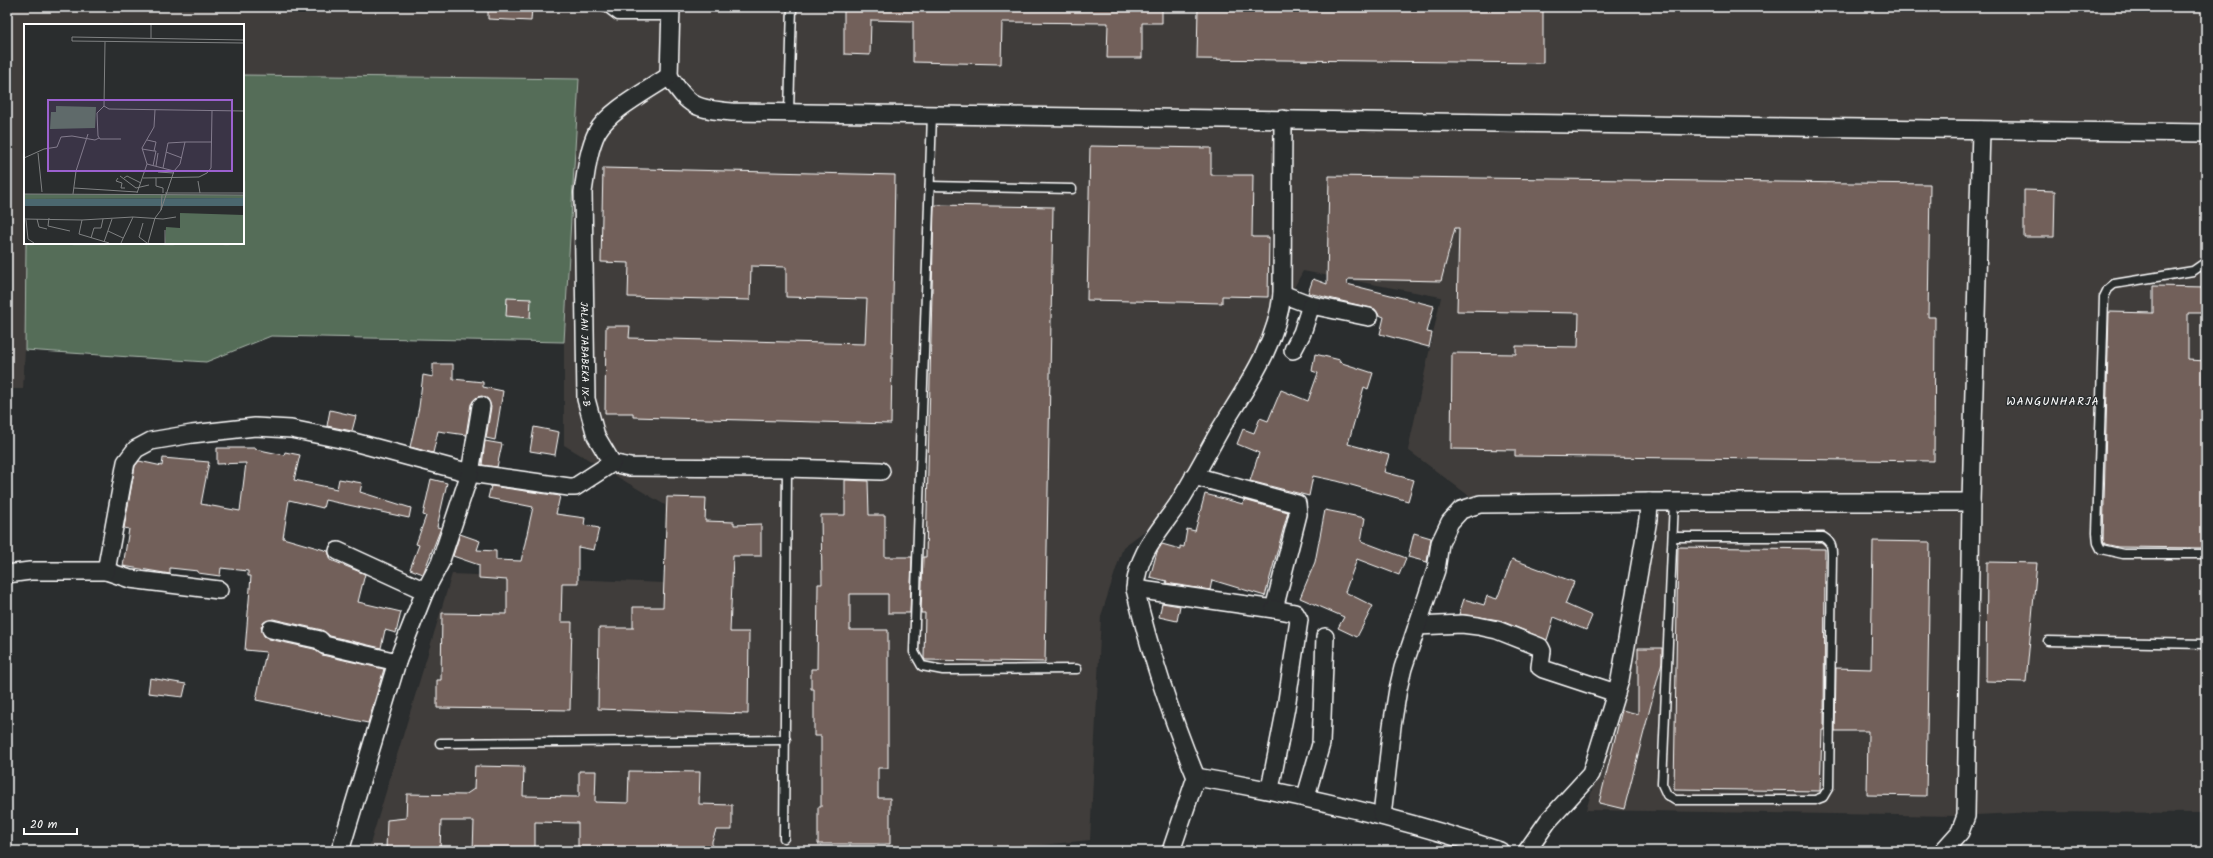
<svg xmlns="http://www.w3.org/2000/svg" width="2213" height="858" viewBox="0 0 2213 858" font-family="Kalam,sans-serif">
	<style>
		.built { fill: #403d3b; fill-rule: evenodd }
		.green { fill: #556d59; stroke: #aab6ac }
		.building { fill: #72615a; stroke: #fff }
		.lines { fill: none; stroke-linecap: round; stroke-linejoin: round }
		.lane-casing { stroke: #fff; stroke-width: 11 }
		.street-casing { stroke: #fff; stroke-width: 20 }
		.lane { stroke: #2a2d2e; stroke-width: 8 }
		.street { stroke: #2a2d2e; stroke-width: 17 }
		.labels { text-anchor: middle; stroke-width: 3; stroke-linejoin: round; paint-order: stroke }
		.street-label { font-size: 10px; fill: #fff; stroke: #2a2d2e }
		.quarter-label { font-size: 12px; letter-spacing: 1px; fill: #fff; stroke: #2a2d2e }
		.inset-road { fill: none; stroke: #7f8182; stroke-width: 1 }
		.view { fill: #9c61cf; fill-opacity: 0.15; stroke: #9c61cf; stroke-width: 2 }
		.inset-edge { fill: none; stroke: #fff; stroke-width: 2 }
	</style>
	<rect width="100%" height="100%" fill="#2a2d2e"/>
	<filter id="ink" filterUnits="userSpaceOnUse"><feTurbulence type="fractalNoise" baseFrequency=".025" numOctaves="2"/><feDisplacementMap in="SourceGraphic" scale="8" xChannelSelector="R" yChannelSelector="G"/><feConvolveMatrix kernelMatrix="1 2 1 2 8 2 1 2 1" color-interpolation-filters="sRGB"/></filter>
	<g filter="url(#ink)">
		<path class="built" d="M7,7H2206V813L2035,812L1957,816L1586,810L1633,657L1657,510L1492,513L1408,450L1441,297L1303,271L1174,509L1123,547L1101,616L1090,840L986,851H368L452,574L664,583L665,505L564,445V342L271,336L206,362L25,350L23,389H7ZM25,25H243V243H25Z"/>
		<polygon class="green" points="243,75 579,79 564,342 271,336 206,362 25,350 26,243 243,243"/>
		<g class="building">
			<polygon points="488,7 532,7 531,21 488,19"/>
			<polygon points="844,7 1162,7 1162,23 1142,23 1142,58 1107,58 1108,23 1002,22 1001,64 913,62 913,21 871,20 870,55 844,54"/>
			<polygon points="1198,7 1543,7 1543,63 1197,59"/>
			<polygon points="1090,146 1211,148 1211,175 1253,175 1252,237 1269,237 1268,297 1222,296 1222,303 1087,300"/>
			<polygon points="603,168 895,175 891,424 633,417 633,413 605,413 606,326 630,326 629,338 865,344 867,299 786,297 786,267 751,266 750,300 628,297 629,263 601,262"/>
			<polygon points="1329,176 1930,184 1928,317 1935,317 1934,461 1515,456 1515,450 1451,449 1452,353 1516,354 1516,346 1578,347 1579,313 1457,311 1459,228 1455,228 1441,281 1348,279 1347,284 1434,306 1427,332 1432,333 1429,347 1380,334 1384,317 1379,315 1375,309 1308,293 1313,279 1327,284"/>
			<polygon points="2024,190 2055,191 2054,237 2024,237"/>
			<polygon points="934,205 1053,207 1045,662 925,660 924,658 925,613 921,613 923,557 926,557"/>
			<polygon points="2153,286 2206,287 2206,313 2188,313 2188,360 2206,361 2206,548 2118,547 2105,544 2103,541 2109,312 2153,313"/>
			<polygon points="507,298 531,299 530,318 506,316"/>
			<polygon points="1315,354 1340,360 1339,362 1373,373 1368,389 1364,387 1348,444 1389,455 1384,472 1414,480 1408,501 1337,481 1313,476 1309,496 1250,481 1259,453 1237,444 1243,429 1254,433 1260,418 1268,421 1281,390 1308,401 1318,373 1312,371"/>
			<polygon points="433,364 453,364 453,379 483,382 483,387 503,391 495,440 486,438 491,407 488,399 482,396 477,397 471,404 466,435 438,431 433,453 410,447 419,407 423,375 433,377"/>
			<polygon points="330,410 356,416 352,431 327,426"/>
			<polygon points="534,427 559,432 555,455 530,451"/>
			<polygon points="485,441 502,444 497,467 482,465"/>
			<polygon points="217,448 255,448 255,449 284,455 285,452 300,455 294,480 337,489 339,479 362,483 360,492 411,508 409,518 325,500 323,508 289,500 283,538 328,551 331,560 365,574 358,602 401,612 396,633 385,630 381,648 330,636 322,630 273,619 264,622 261,627 264,636 269,639 314,649 322,655 384,669 368,723 256,700 266,652 245,650 251,576 248,576 248,571 221,568 220,576 198,573 198,571 170,568 170,574 123,566 129,529 124,528 135,466 139,461 162,466 163,458 209,462 201,504 240,511 246,463 217,464"/>
			<polygon points="431,479 447,483 437,527 441,528 423,574 410,569 419,545 416,544 426,516 423,515"/>
			<polygon points="845,480 868,481 869,515 885,515 885,557 912,557 910,613 888,613 888,594 850,594 850,630 888,630 888,768 878,768 878,798 890,798 890,844 818,844 818,807 821,807 821,736 814,736 814,689 811,689 811,669 817,669 818,584 822,584 821,515 845,515"/>
			<polygon points="491,486 560,496 556,514 585,518 584,525 599,528 594,550 578,547 578,583 562,583 561,622 572,622 570,710 437,708 437,680 441,680 442,613 507,614 507,580 479,578 479,565 453,556 460,534 480,541 477,550 496,551 496,560 521,561 533,507 488,498"/>
			<polygon points="1205,494 1243,504 1244,500 1288,512 1265,596 1212,580 1210,590 1166,583 1167,581 1150,577 1157,552 1162,544 1180,549 1180,546 1184,547 1187,529 1195,531"/>
			<polygon points="667,497 706,498 705,521 734,522 734,525 761,524 761,556 733,556 730,632 749,632 748,714 598,709 599,628 633,628 633,607 663,607"/>
			<polygon points="1325,510 1365,518 1361,541 1406,558 1399,575 1357,559 1345,592 1373,606 1357,637 1338,628 1344,617 1300,598 1315,562"/>
			<polygon points="1414,533 1431,538 1427,562 1408,557"/>
			<polygon points="1873,541 1930,542 1926,796 1867,795 1868,731 1835,731 1836,668 1871,669"/>
			<polygon points="1678,547 1825,549 1824,730 1822,730 1820,791 1674,789"/>
			<polygon points="1512,559 1574,582 1565,604 1592,616 1586,630 1554,617 1547,640 1499,620 1459,614 1464,599 1484,605 1487,596 1497,599"/>
			<polygon points="1987,562 2037,563 2026,682 1986,681"/>
			<polygon points="1162,603 1180,606 1177,621 1159,617"/>
			<polygon points="1638,648 1662,648 1662,662 1624,809 1599,803 1622,710 1638,714"/>
			<polygon points="150,678 186,684 183,697 148,693"/>
			<polygon points="475,766 524,767 523,796 579,797 579,771 596,771 595,802 628,803 629,771 700,772 699,804 732,805 732,830 716,830 712,841 712,851 578,851 578,823 535,822 535,851 473,851 474,821 441,821 440,851 386,851 387,820 406,818 407,794 465,795 474,789"/>
		</g>
		<g class="lines">
			<defs>
				<g id="lane">
					<polyline points="606,7 618,16 671,16"/>
					<polyline points="789,112 792,7"/>
					<polyline points="932,114 914,652 922,666 943,670 1077,669"/>
					<polyline points="930,186 1072,189"/>
					<polyline points="2206,262 2193,271 2114,284 2108,289 2104,297 2097,533 2098,543 2101,549 2123,554 2206,554"/>
					<path d="M1673,537H1823C1831,542 1832,546 1832,555L1829,787L1823,797L1815,800H1675L1667,795L1662,784L1674,501"/>
					<polyline points="2048,641 2206,644"/>
					<polyline points="440,743 786,740"/>
					<polyline points="784,838 787,468"/>
				</g>
				<g id="street">
					<path d="M669,76C689,107 696,109 732,112L2206,133"/>
					<path id="s1" d="M669,76C649,90 609,110 597,132C588,150 586,173 583,192L586,399L596,436L612,463L630,467L787,468L881,471"/>
					<polyline points="669,76 671,7"/>
					<polyline points="1282,294 1311,305 1369,317"/>
					<polyline points="1293,350 1302,333 1311,305"/>
					<polyline points="338,551 425,591"/>
					<polyline points="106,571 130,579 219,590"/>
					<polyline points="7,574 30,571 106,571 126,462 136,449 151,441 192,434 255,427 291,429 350,441 470,473 569,487 575,487 612,463"/>
					<polyline points="1135,589 1274,609 1298,514 1297,504 1194,476"/>
					<polyline points="1417,626 1462,624 1478,626 1497,630 1540,647 1542,651 1540,667 1543,669 1616,693"/>
					<polyline points="271,629 320,640 324,645 397,662"/>
					<path d="M1196,777C1299,794 1400,818 1500,851"/>
					<polyline points="1270,789 1286,707 1299,620 1295,613 1274,609"/>
					<polyline points="1306,796 1321,744 1325,637"/>
					<polyline points="1382,816 1392,726 1398,689 1403,668 1436,570 1440,543 1450,522 1461,510 1480,504 1649,502"/>
					<polyline points="340,851 397,662 425,591 440,563 470,473 481,406"/>
					<path d="M1171,851L1196,777C1171,716 1150,653 1135,589C1137,553 1159,532 1178,504C1193,480 1206,455 1220,430C1246,387 1277,345 1282,294L1283,119"/>
					<polyline points="1527,851 1548,821 1591,774 1620,680 1648,519 1649,502 1971,502"/>
					<polyline points="1943,851 1960,832 1966,816 1971,502 1981,130"/>
				</g>
			</defs>
			<use href="#lane" class="lane-casing"/>
			<use href="#street" class="street-casing"/>
			<use href="#lane" class="lane"/>
			<use href="#street" class="street"/>
		</g>
	</g>
	<g class="labels">
		<g class="street-label">
			<text dy="4" stroke="none"><textPath href="#s1" startOffset="316">JALAN JABABEKA IX-B</textPath></text>
		</g>
		<g class="quarter-label">
			<text x="2053" y="405">WANGUNHARJA</text>
		</g>
	</g>
	<g transform="translate(24 24)">
		<rect width="220" height="220" fill="#2a2d2e"/>
		<path d="M32,82L72,83L71,104L26,105L27,88H32ZM0,170L220,171V174L0,175ZM156,189L220,191V219H141L142,203L156,204Z" fill="#556d59"/>
		<path d="M220,174V182H0V175Z" fill="#4b676f"/>
		<path class="inset-road" d="M127,14V1M220,16L48,13V17L220,19M80,82L85,85L220,87M80,82L81,18M80,82L73,89L74,112L76,115H97M118,125L130,127L132,118L123,116M142,128L158,134M14,129L18,168M0,134L20,125L33,123L37,113L48,112L71,116L75,114M123,140L150,147M129,142L132,127H130M132,142L134,129M139,144L144,119L161,118M134,148L150,149M96,152L112,164L125,161M94,154L92,157L98,159L97,164H101M100,154L103,152L117,159M119,154L175,153L183,149L187,144L188,87M132,154V162L139,164V169M174,157L176,169M50,164L113,168M113,169L123,140L118,124L130,103L131,86M141,169H220M0,170L220,171M49,170L52,147L64,110M137,186L150,147L156,140L161,118H188M25,194L24,202L46,207M0,195L58,196L109,193L139,195L152,193M13,195L15,203L23,205M2,196L4,215L10,219M58,196L55,210L85,219M119,199L115,213L123,219M84,207L99,214M67,214L70,204H77L79,195M80,218L88,195M97,219L109,193M124,219L131,194L137,186L138,171M141,219V206"/>
		<path class="view" d="M24,76H208V147H24Z"/>
		<rect width="220" height="220" class="inset-edge"/>
	</g>
	<rect width="2213" height="858" fill="none" stroke="#2a2d2e" stroke-width="24"/>
	<rect x="12" y="12" width="2189" height="834" fill="none" stroke="#fff" stroke-width="1.5" filter="url(#ink)"/>
	<path d="M24 828v6h53v-6" fill="none" stroke="#ffffff" stroke-width="2"/>
	<text x="30" y="828" font-size="12" fill="#ffffff" stroke="#2a2d2e" stroke-width="3" paint-order="stroke">20 m</text>
</svg>
